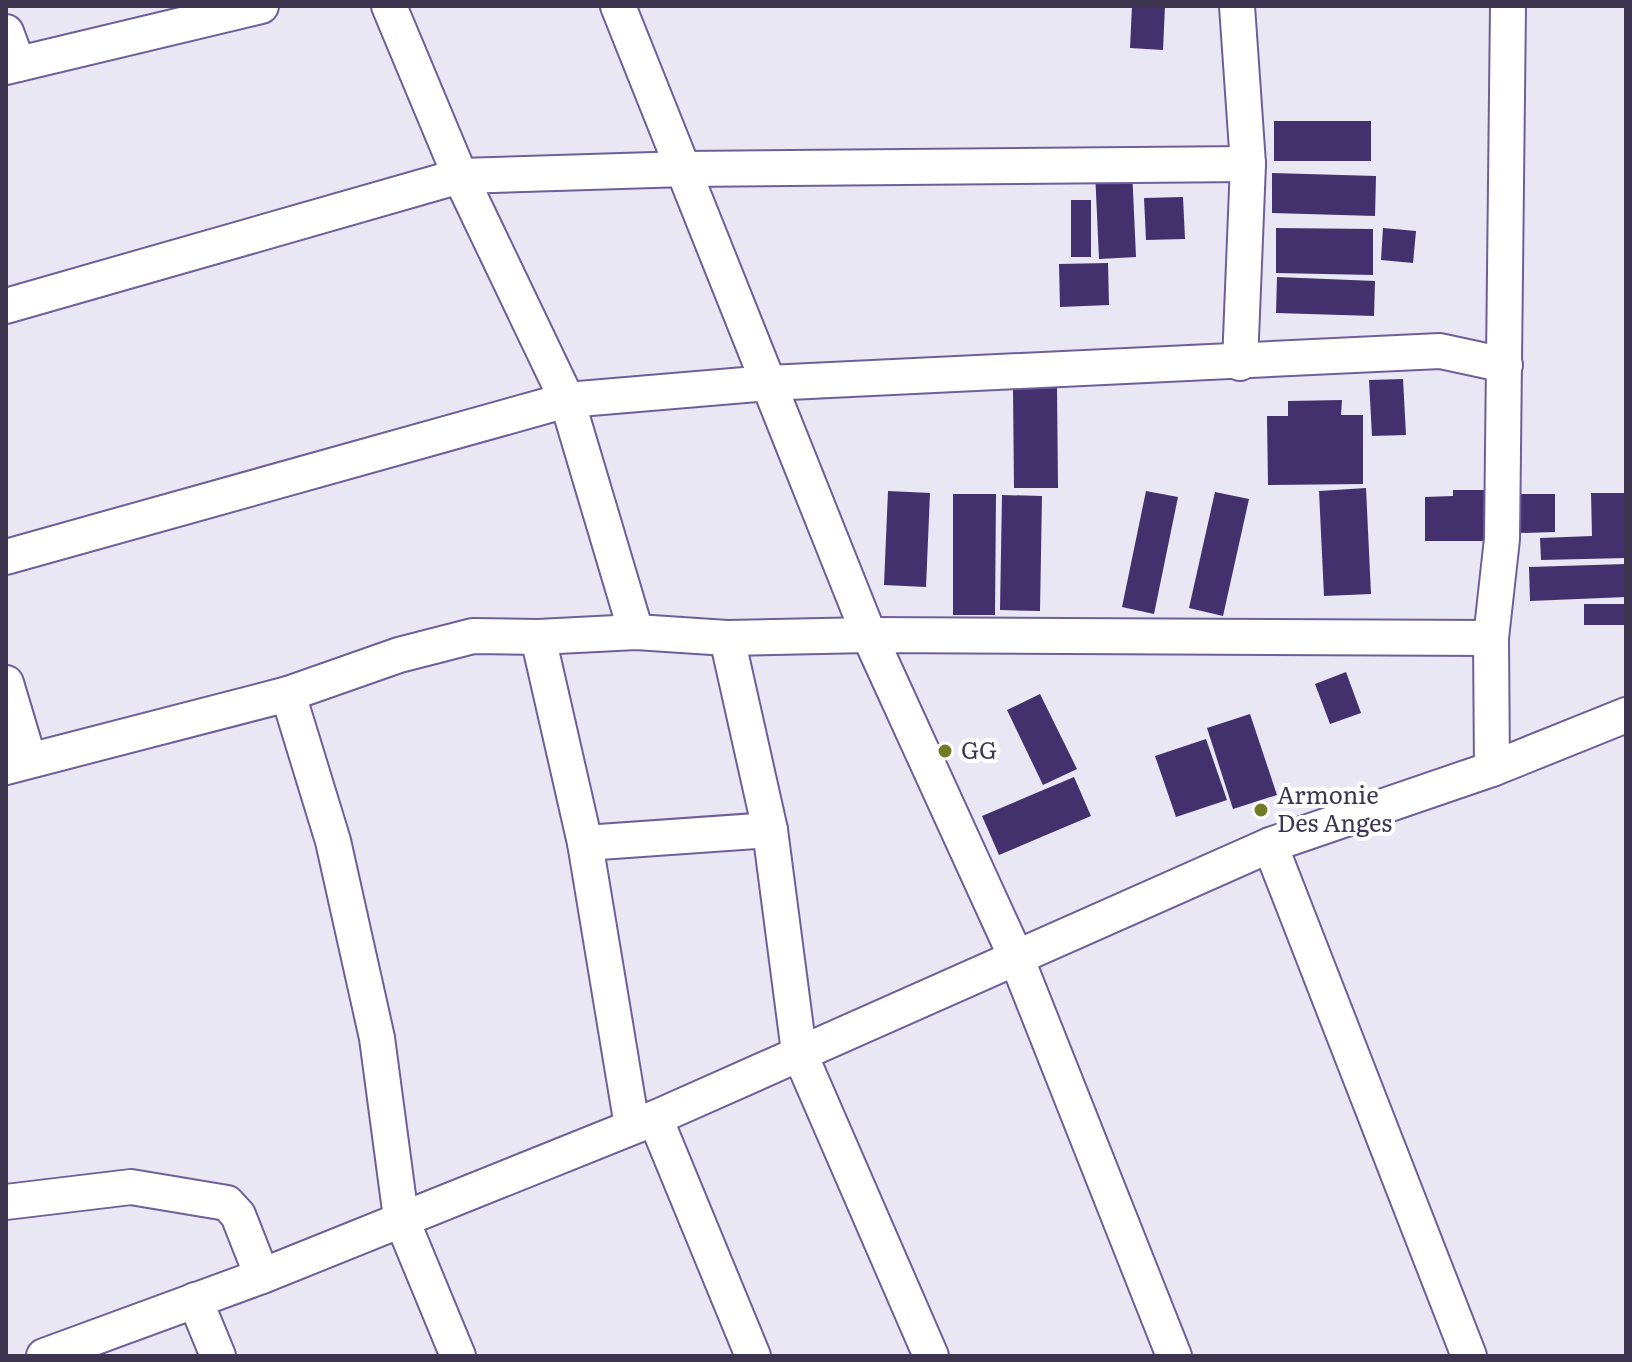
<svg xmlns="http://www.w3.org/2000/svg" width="1632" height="1362" viewBox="0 0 1632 1362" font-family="Literata,serif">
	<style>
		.building { fill: #43316d }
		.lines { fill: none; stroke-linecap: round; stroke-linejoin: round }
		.minor-casing { stroke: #6e5f99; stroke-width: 38 }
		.minor { stroke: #fff; stroke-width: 34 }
		.poi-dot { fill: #727a25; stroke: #fff; stroke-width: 3 }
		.labels { text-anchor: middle; stroke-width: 8; stroke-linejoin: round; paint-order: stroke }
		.poi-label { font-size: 24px; fill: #3b354f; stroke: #fff; text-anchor: start }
	</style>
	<rect width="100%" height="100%" fill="#e9e7f4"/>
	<g class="building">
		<polygon points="1132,6 1165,6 1163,50 1130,48"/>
		<rect x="1274" y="121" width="97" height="40"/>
		<polygon points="1132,169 1136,257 1099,259 1095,171"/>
		<polygon points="1272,173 1376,176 1375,216 1272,213"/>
		<polygon points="1183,197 1185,239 1146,240 1144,198"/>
		<rect x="1071" y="200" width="20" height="57"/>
		<polygon points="1276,228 1373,229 1373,275 1276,273"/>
		<polygon points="1383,228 1416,231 1413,263 1381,260"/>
		<polygon points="1108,263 1109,305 1060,307 1059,264"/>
		<polygon points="1277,277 1375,281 1374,316 1276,313"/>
		<polygon points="1403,379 1406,435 1372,436 1369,380"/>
		<polygon points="1057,387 1058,488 1014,488 1013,388"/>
		<polygon points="1342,400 1341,415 1363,415 1363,484 1268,485 1267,416 1288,416 1288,401"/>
		<polygon points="1366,488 1371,594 1324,596 1319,491"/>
		<polygon points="1453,490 1486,490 1487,541 1425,541 1425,497 1453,496"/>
		<polygon points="888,491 930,493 926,587 884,585"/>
		<polygon points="1146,491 1178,497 1154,614 1122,607"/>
		<polygon points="1215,492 1249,499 1223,616 1189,608"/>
		<polygon points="1591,493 1626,493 1626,558 1541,560 1540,538 1592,536"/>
		<polygon points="953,494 996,494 995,615 953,615"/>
		<polygon points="1520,494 1555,494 1555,532 1520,533"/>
		<polygon points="1002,495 1042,496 1040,611 1000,610"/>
		<polygon points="1626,564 1626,597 1530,601 1529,567"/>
		<rect x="1584" y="604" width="42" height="21"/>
		<polygon points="1346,672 1361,713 1330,724 1315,684"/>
		<polygon points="1040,694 1077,769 1043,785 1007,710"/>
		<polygon points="1250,714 1277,795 1233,809 1207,728"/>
		<polygon points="1206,739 1227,800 1176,817 1155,756"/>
		<polygon points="1074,777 1091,816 999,855 982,816"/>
	</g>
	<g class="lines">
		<defs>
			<g id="minor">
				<polyline points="389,6 460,176 567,400 636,632"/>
				<polyline points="618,6 869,635 1016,957 1174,1356"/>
				<polyline points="1237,6 1248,164 1240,363"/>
				<polyline points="6,32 18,64"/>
				<polyline points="6,67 261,6"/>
				<polyline points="6,306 460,176 686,169 1248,164"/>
				<polyline points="6,557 567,400 768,383 1440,351 1505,365"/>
				<polyline points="538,637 585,843 632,1126"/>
				<polyline points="727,638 770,830 799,1052 931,1356"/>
				<polyline points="6,683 29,760"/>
				<polyline points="288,694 333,841 377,1038 401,1218 458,1356"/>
				<polyline points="6,767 288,694 399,655 473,636 538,637 636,632 727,638 869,635 1491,638"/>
				<polyline points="1492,769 1491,638 1502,539 1508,6"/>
				<polyline points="585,843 770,830"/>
				<polyline points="1270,845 1469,1356"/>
				<polyline points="655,1118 753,1356"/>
				<polyline points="6,1202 131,1187 227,1203 238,1215 262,1276"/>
				<polyline points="195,1300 218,1356"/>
				<polyline points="44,1356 262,1276 655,1118 1270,845 1492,769 1626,715"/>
			</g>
		</defs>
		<use href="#minor" class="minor-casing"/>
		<use href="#minor" class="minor"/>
	</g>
	<g class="poi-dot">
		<circle cx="945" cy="751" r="8"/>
		<circle cx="1261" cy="810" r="8"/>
	</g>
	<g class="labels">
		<g class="poi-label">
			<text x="961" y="759">GG</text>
			<text x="1277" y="804">Armonie<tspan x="1277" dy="28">Des Anges</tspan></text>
		</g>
	</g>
	<rect width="1632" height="1362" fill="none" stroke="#3b354f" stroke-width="16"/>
</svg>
